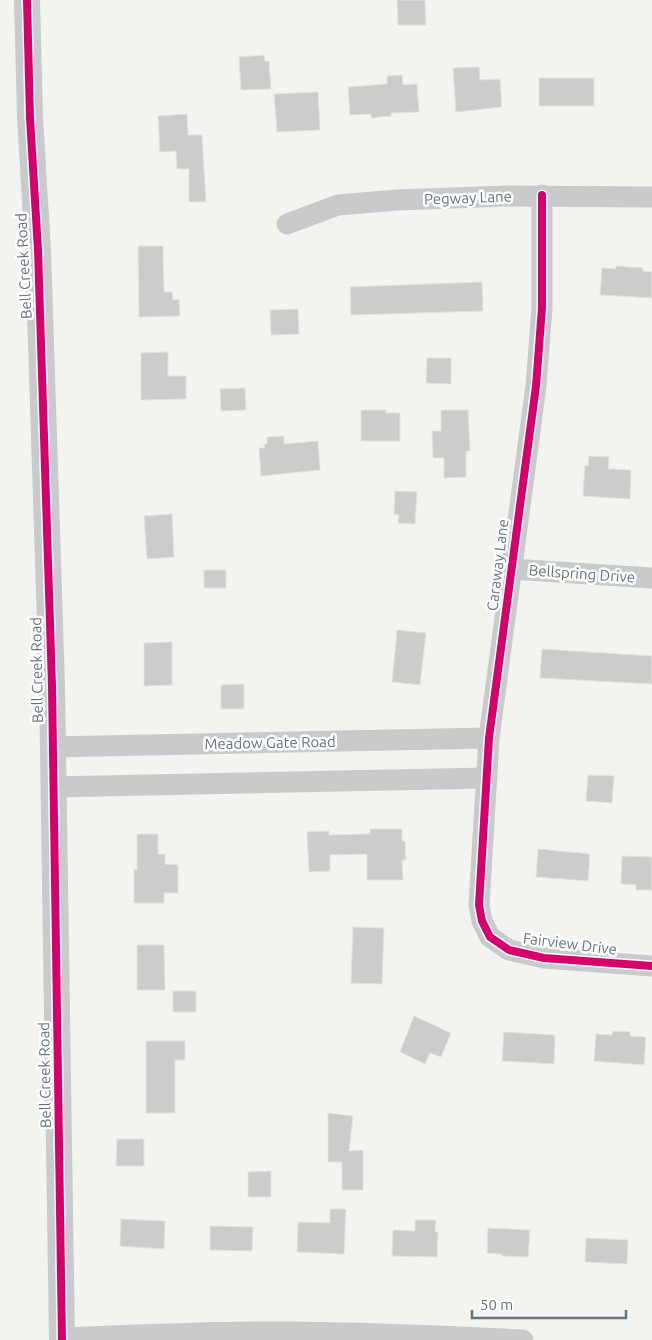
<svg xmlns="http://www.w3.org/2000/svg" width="652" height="1340" viewBox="0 0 652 1340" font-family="Ubuntu,sans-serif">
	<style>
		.building { fill: #cbcdcd; stroke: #e2e2e0 }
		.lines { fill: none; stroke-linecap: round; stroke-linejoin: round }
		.minor { stroke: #c8cacb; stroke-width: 21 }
		.tertiary { stroke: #c8cacb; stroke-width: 26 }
		.cycleway-casing { stroke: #fff; stroke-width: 11 }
		.cycleway { stroke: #d6006c; stroke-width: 8 }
		.labels { text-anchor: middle; stroke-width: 5; stroke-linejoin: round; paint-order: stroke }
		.street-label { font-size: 15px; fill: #637380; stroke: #fff }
	</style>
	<rect width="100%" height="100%" fill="#f3f3f0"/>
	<g class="building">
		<polygon points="397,0 425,0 426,25 398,25"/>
		<polygon points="264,55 265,61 269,61 271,89 241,90 239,57"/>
		<polygon points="479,67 480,80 500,79 502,107 456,112 453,68"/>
		<polygon points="402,75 403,85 417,84 419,112 391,113 391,116 371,118 371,114 350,115 348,87 387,84 387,76"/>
		<rect x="539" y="78" width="55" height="28"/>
		<polygon points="318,92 320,130 277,132 274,94"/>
		<polygon points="187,114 188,135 202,135 206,202 189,202 189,169 177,169 176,151 160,152 158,116"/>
		<polygon points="138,246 163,246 164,292 172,292 173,300 179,299 180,316 139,317"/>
		<polygon points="616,266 643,268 643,271 652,272 652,298 600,295 602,268 616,269"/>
		<polygon points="482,282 483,311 351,315 350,287"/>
		<polygon points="298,309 299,334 271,335 270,310"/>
		<polygon points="168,352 168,376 186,376 186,399 141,400 141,353"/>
		<polygon points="427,358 451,358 451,384 426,383"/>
		<polygon points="245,388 246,410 221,411 220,389"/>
		<polygon points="361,410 386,410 386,413 400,413 400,441 361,441"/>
		<polygon points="441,410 468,410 470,451 466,451 466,477 444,478 444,458 433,458 432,431 441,431"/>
		<polygon points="284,436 284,444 318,441 320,470 261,476 259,448 265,448 264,444 267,444 267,437"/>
		<polygon points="589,456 609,457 608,469 631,470 630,499 583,496 585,465 588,466"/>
		<polygon points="395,491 417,492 415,524 398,523 399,515 394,514"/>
		<polygon points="172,514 174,557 147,559 144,516"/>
		<rect x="204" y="570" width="22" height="18"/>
		<polygon points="397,630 426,633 420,685 392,682"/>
		<polygon points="172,642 172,685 144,686 144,643"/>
		<polygon points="542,649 652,656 652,684 540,678"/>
		<polygon points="244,684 244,709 221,709 221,685"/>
		<polygon points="588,775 614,776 612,803 586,801"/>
		<polygon points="370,829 402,829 402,841 405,841 406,860 402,860 403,880 367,880 367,854 330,855 330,871 309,872 307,832 329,831 329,835 370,834"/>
		<polygon points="137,834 158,834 158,854 165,854 165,864 178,865 178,893 164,893 164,903 134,903 134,869 137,870"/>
		<polygon points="538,849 590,854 588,881 536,877"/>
		<polygon points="622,856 652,857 652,890 636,890 636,885 621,884"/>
		<polygon points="353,927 384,928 382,984 351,983"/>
		<polygon points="137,945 164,945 165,990 137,990"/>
		<rect x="173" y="991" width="23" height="21"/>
		<polygon points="414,1016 451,1033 441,1057 430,1053 425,1064 400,1052"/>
		<polygon points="613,1031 630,1032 630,1036 646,1037 644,1065 594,1061 596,1034 612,1035"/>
		<polygon points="504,1032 555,1035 554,1064 502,1061"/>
		<polygon points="146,1041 185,1041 185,1060 175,1060 175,1113 146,1113"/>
		<polygon points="328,1113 353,1116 349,1151 363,1150 363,1190 342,1190 342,1162 328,1162"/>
		<polygon points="117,1139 144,1139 144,1166 116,1166"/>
		<polygon points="271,1171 271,1197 248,1197 248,1172"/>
		<polygon points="330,1209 346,1209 344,1254 297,1252 298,1222 330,1223"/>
		<polygon points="121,1219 165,1221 164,1249 120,1246"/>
		<polygon points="415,1220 436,1220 435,1232 438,1232 437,1257 392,1256 393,1230 415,1231"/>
		<polygon points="210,1226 253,1227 252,1251 210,1250"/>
		<polygon points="488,1228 530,1230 528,1257 502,1256 502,1254 487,1253"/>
		<polygon points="586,1238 628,1240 627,1264 585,1262"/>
	</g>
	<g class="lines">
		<g class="minor">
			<polyline points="542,195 542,308 536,386 489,738 479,905 482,921 490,937 509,950 544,958 652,966"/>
			<polyline points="287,224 338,205 397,200 507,196 652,197"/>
			<polyline points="511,569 652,578"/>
			<polyline points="52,747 489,738"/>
			<polyline points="53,787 487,778"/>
			<path d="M62,1338C138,1335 214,1331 291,1332C368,1333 445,1336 523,1340"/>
		</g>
		<polyline class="tertiary" points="27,0 30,118 38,250 52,686 62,1340"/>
		<defs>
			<g id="cycleway">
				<polyline points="27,0 30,118 38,250 52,686 62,1340"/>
				<polyline points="542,195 542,308 536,386 489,738 479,905 482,921 490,937 509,950 544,958 652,966"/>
			</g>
		</defs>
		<use href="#cycleway" class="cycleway-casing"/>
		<use href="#cycleway" class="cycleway"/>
	</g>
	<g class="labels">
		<g class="street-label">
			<text transform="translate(468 198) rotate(-2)" y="5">Pegway Lane</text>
			<text transform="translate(24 266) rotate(-93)" y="5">Bell Creek Road</text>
			<text transform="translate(498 565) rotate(-83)" y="5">Caraway Lane</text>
			<text transform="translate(582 574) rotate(4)" y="5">Bellspring Drive</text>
			<text transform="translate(37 670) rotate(-91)" y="5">Bell Creek Road</text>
			<text transform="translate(270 743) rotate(-1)" y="5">Meadow Gate Road</text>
			<text transform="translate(570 944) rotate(7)" y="5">Fairview Drive</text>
			<text transform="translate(45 1075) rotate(-91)" y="5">Bell Creek Road</text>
		</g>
	</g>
	<path d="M472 1310v8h154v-8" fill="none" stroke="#637380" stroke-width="2.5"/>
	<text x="480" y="1310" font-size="15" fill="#637380" stroke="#ffffff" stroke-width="4" paint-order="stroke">50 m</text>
</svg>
